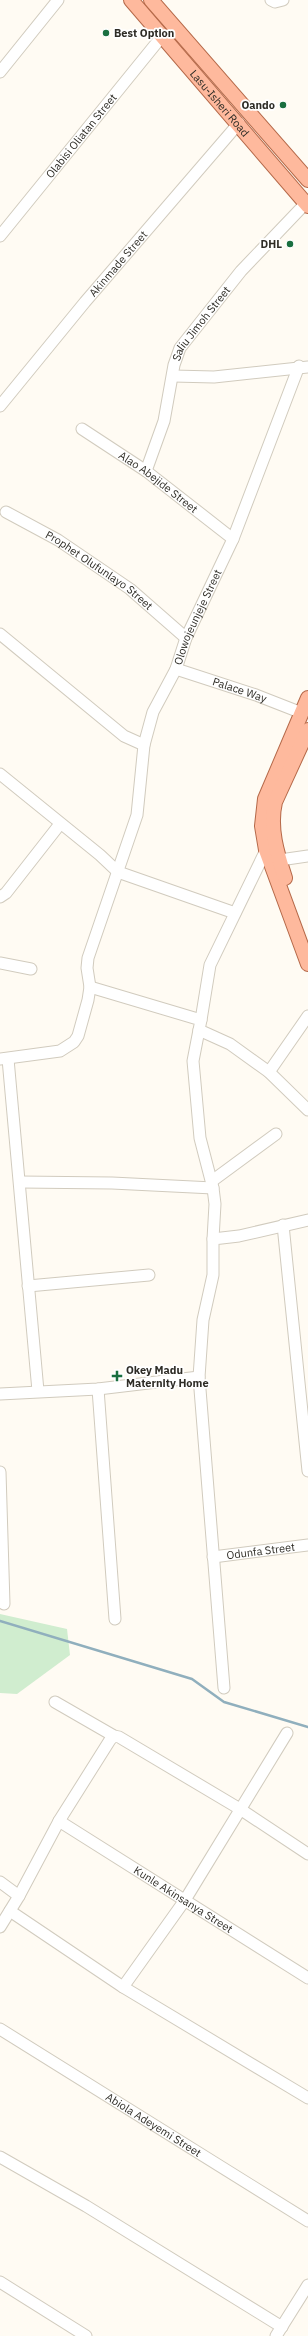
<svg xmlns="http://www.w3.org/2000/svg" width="308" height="2336" viewBox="0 0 308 2336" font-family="'IBM Plex Sans',sans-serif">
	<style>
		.green { fill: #d0edcf }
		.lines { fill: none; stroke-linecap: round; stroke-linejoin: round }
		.stream { stroke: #90afbd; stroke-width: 2.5 }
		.minor-casing { stroke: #d1cbbe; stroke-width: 13 }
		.major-casing { stroke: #b56949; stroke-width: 16 }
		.minor { stroke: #fff; stroke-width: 11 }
		.major { stroke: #feb99d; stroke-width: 14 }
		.poi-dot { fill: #1a6f40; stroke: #fff; stroke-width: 1.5 }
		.labels { text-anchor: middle; stroke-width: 3.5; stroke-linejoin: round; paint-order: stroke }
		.poi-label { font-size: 11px; font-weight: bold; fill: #2e2c26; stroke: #fff; text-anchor: start }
		.street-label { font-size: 11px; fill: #2e2c26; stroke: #fff }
	</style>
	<rect width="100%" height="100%" fill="#fffbf3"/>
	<polygon class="green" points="0,1614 67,1629 70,1655 17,1694 0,1693"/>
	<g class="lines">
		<polyline class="stream" points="0,1621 192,1679 224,1702 308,1727"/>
		<defs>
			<g id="minor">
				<polyline points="271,0 275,2 283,0"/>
				<polyline points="0,72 58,0"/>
				<path id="s1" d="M0,236L163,35"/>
				<polyline points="173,376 214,377 308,367"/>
				<path id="s2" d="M0,406L85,302L239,123"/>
				<path id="s3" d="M82,429L146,471L233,539"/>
				<path id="s4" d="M146,471L164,421L174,365L180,348L241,271L306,203"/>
				<path id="s5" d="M6,512L58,540L130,589L186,638"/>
				<polyline points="0,634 124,736 144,745"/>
				<path id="s6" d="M176,669L256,695L302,713"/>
				<polyline points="0,774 100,855 118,872 235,913"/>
				<polyline points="280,860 308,856"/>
				<polyline points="0,897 6,893 60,824"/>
				<polyline points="0,963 31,969"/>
				<polyline points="90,987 201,1020 199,1030 230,1044 269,1072 308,1110"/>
				<polyline points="201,1020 210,965 266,850"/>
				<polyline points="199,1030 193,1061 200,1138 213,1188 215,1204 213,1239"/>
				<path id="s7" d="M0,1059L60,1051L74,1042L78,1036L88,1000L90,987L87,968L88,958L137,815L144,745L153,712L176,669L186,638L233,539L299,366"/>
				<polyline points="8,1059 38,1391"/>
				<polyline points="269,1072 308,1016"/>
				<polyline points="212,1181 276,1134"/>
				<polyline points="20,1182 112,1183 213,1188"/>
				<polyline points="283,1225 308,1471"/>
				<polyline points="28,1286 149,1275"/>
				<polyline points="98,1389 115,1619"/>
				<polyline points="0,1394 98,1389 199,1377"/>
				<polyline points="0,1472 4,1604"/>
				<path id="s8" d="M213,1557L308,1545"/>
				<polyline points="224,1688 199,1377 203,1320 213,1275 213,1239 239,1236 308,1220"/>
				<polyline points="55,1702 114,1736 119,1737 240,1809 308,1854"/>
				<path id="s9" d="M59,1821L308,1978"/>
				<polyline points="0,1882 19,1896"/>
				<polyline points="10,1911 123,1987 308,2098"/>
				<polyline points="0,1927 19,1896 59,1821 110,1740 114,1736"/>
				<polyline points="123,1987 185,1900 287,1733"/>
				<path id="s10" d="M0,2029L308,2221"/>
				<polyline points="0,2157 86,2206 282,2327"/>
				<polyline points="0,2282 86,2336"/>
				<polyline points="276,2336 308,2285"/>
			</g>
			<g id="major">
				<path id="s11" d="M131,0L308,206"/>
				<polyline points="151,0 308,180"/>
				<polyline points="308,698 265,799 262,826 266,850 308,964"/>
				<path d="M285,878C277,853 269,828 275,802L308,730"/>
			</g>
		</defs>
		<use href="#minor" class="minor-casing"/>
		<use href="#major" class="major-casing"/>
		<use href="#minor" class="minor"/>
		<use href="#major" class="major"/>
	</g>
	<g class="poi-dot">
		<circle cx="106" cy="33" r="4"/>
		<circle cx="283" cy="105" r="4"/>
		<circle cx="290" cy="244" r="4"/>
		<path d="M115 1370h4v4h4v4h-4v4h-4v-4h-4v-4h4z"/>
	</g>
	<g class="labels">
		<g class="poi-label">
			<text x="114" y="37">Best Option</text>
			<text x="275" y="109" text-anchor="end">Oando</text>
			<text x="282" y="248" text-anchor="end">DHL</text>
			<text x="126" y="1374">Okey Madu<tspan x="126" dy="13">Maternity Home</tspan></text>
		</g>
		<g class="street-label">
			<text dy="4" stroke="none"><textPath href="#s11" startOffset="136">Lasu-Isheri Road</textPath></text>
			<text dy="4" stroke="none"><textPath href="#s1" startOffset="129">Olabisi Oliatan Street</textPath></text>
			<text dy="4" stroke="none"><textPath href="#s2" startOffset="185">Akinmade Street</textPath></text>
			<text dy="4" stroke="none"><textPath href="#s4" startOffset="160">Saliu Jimoh Street</textPath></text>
			<text dy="4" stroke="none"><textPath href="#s3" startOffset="93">Alao Abejide Street</textPath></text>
			<text dy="4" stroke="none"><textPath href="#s5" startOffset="110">Prophet Olufunlayo Street</textPath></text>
			<text dy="4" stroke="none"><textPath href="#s7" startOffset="525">Olowojeunjeje Street</textPath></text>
			<text dy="4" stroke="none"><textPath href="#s6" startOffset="67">Palace Way</textPath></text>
			<text dy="4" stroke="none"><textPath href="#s8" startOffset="48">Odunfa Street</textPath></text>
			<text dy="4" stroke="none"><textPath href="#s9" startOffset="147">Kunle Akinsanya Street</textPath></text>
			<text dy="4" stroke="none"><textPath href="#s10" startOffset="181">Abiola Adeyemi Street</textPath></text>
		</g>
	</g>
</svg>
